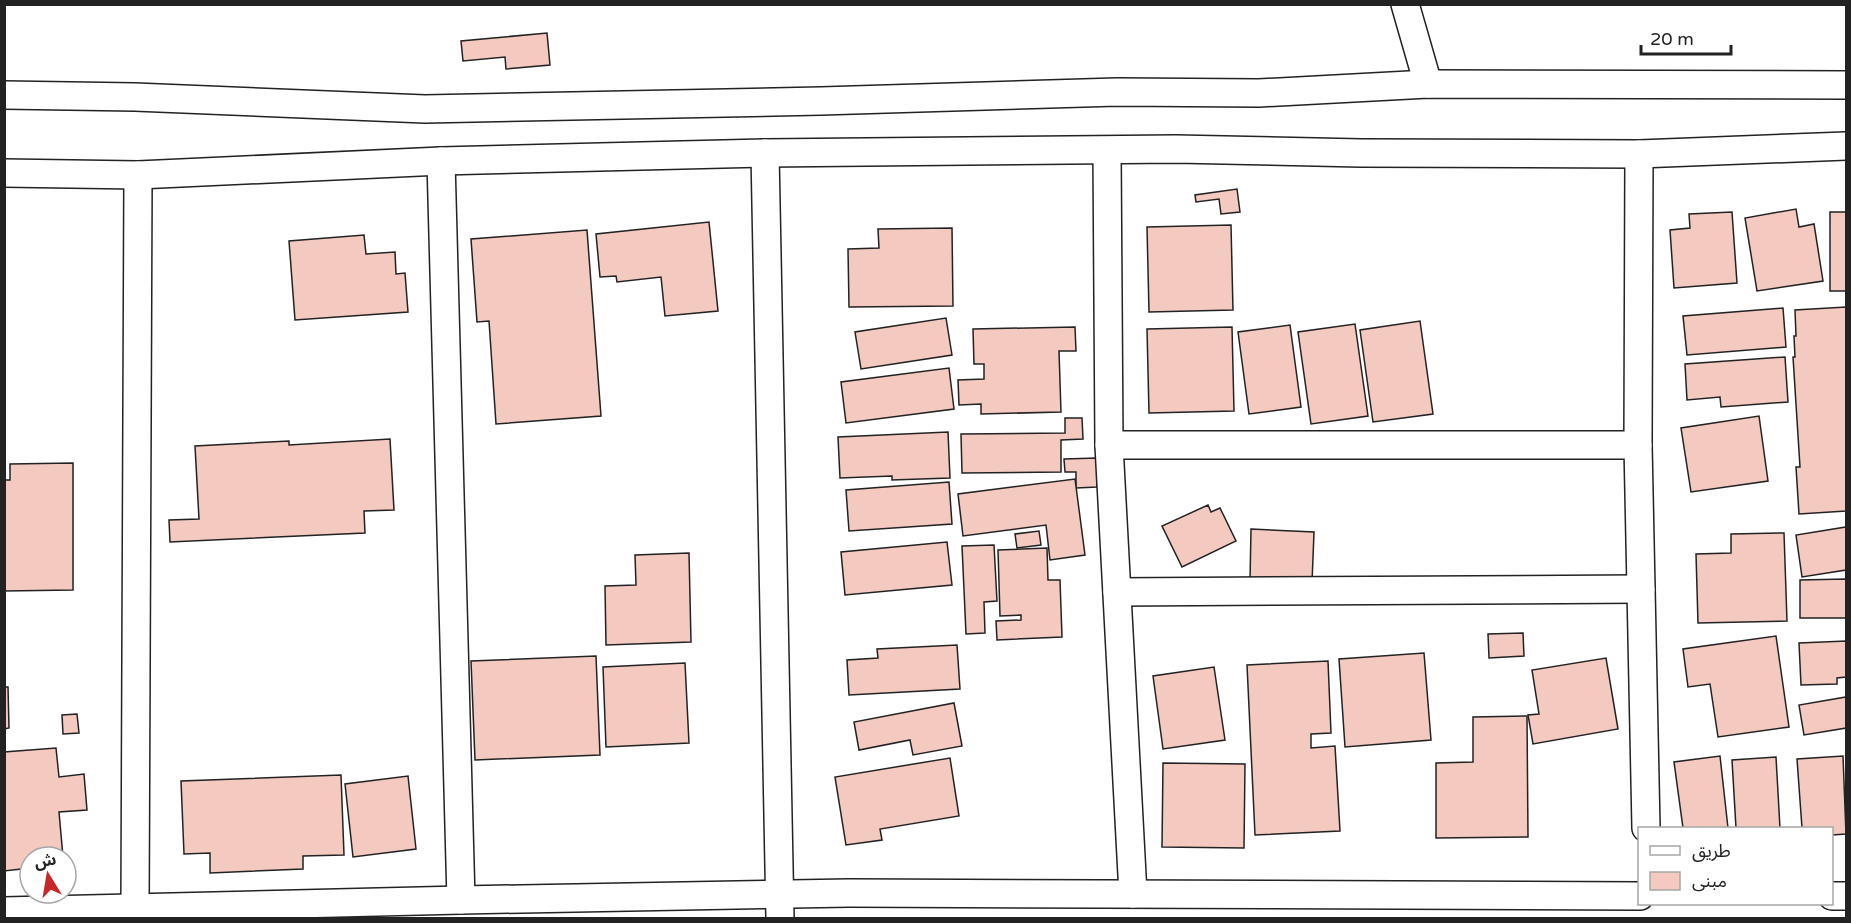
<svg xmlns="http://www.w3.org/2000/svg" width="1851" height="923" viewBox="0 0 1851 923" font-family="'Varela Round','Noto Sans Arabic',sans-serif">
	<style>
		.building { fill: #f3c9c0; stroke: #222; stroke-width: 1.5 }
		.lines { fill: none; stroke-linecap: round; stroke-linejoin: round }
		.minor-casing { stroke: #222; stroke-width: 30 }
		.minor { stroke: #fff; stroke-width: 27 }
	</style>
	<rect width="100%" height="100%" fill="#fff"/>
	<g class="building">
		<polygon points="547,33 550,65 506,69 505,57 463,61 461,41"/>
		<polygon points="1237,189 1240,212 1221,214 1219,199 1196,202 1195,195"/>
		<polygon points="1796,209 1799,227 1814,224 1823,281 1757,291 1745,218"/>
		<polygon points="1732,212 1737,283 1674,288 1670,230 1690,228 1689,214"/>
		<rect x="1830" y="212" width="16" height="79"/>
		<polygon points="709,222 718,311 665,316 661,277 617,282 616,276 600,277 596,234"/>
		<polygon points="1231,225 1233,310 1149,312 1147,227"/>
		<polygon points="952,228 953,306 849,307 848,249 879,248 878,229"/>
		<polygon points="587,230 601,416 496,424 489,321 477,322 471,239"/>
		<polygon points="364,235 366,254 395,252 396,274 405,273 408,312 295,320 289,241"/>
		<polygon points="1846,307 1846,511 1799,514 1796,467 1800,467 1793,357 1795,357 1794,336 1796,336 1795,310"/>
		<polygon points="1783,308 1786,347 1687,355 1683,316"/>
		<polygon points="946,318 952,355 861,369 855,332"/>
		<polygon points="1420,321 1433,414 1373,422 1360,330"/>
		<polygon points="1355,324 1368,416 1311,424 1298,332"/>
		<polygon points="1290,325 1301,407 1249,414 1238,332"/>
		<polygon points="1075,327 1076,351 1059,351 1061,412 981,414 981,404 959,405 958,380 984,379 984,364 974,364 973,329"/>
		<polygon points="1232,327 1234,411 1149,413 1147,329"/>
		<polygon points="1785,357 1788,402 1721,407 1720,397 1687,400 1685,364"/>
		<polygon points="949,368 954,409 846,423 841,382"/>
		<polygon points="1759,416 1768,481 1691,492 1681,428"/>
		<polygon points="1065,418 1082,418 1083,439 1061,440 1061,472 962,473 961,434 1065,433"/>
		<polygon points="948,432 950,478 892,480 892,476 840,478 838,437"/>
		<polygon points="390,439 394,510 364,511 365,533 170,542 169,520 199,519 195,446 289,441 289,445"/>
		<polygon points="1097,458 1097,487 1076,488 1076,472 1065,472 1064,459"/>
		<polygon points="73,463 73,590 4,591 4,480 10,480 10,464"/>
		<polygon points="1075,479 1085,555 1050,560 1046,525 963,536 958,494"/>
		<polygon points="949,482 952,524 849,531 846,490"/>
		<polygon points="1208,505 1211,512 1220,508 1236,541 1182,567 1162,526"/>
		<polygon points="1846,527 1846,570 1802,577 1796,535"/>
		<polygon points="1251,529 1314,532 1312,583 1250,581"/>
		<polygon points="1039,531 1041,545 1017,548 1015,534"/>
		<polygon points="1784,533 1787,621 1698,623 1696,554 1731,553 1731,534"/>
		<polygon points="947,542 952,585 845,595 841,552"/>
		<polygon points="994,545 997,601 984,602 985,633 966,634 962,546"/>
		<polygon points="1047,548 1048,580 1060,580 1062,637 997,640 996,621 1021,620 1021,615 1000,616 998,550"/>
		<polygon points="689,553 691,642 606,645 605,586 636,585 635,555"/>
		<polygon points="1846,579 1846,618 1800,618 1800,580"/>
		<polygon points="1523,633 1524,656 1489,658 1488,634"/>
		<polygon points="1776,636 1789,727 1718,737 1710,684 1688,687 1683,649"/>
		<polygon points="1846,641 1846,677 1837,678 1837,684 1801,685 1799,643"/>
		<polygon points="957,645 960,689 849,695 847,660 878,658 877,649"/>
		<polygon points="1424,653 1431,740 1345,747 1339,659"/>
		<polygon points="596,656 600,755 475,760 471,661"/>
		<polygon points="1606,658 1618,729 1533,744 1528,715 1539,714 1532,670"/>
		<polygon points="1328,661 1331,733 1311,734 1311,748 1335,746 1340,831 1255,835 1247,665"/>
		<polygon points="685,663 689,743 606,747 603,667"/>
		<polygon points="1214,667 1225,740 1163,749 1153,676"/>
		<polygon points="4,687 8,687 9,728 4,729"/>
		<polygon points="1846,697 1846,728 1804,735 1799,705"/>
		<polygon points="954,703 962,746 913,755 910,740 859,750 854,722"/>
		<polygon points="77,714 79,733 63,734 62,715"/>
		<polygon points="1527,716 1528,837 1436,838 1436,763 1473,762 1473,717"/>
		<polygon points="56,748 59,777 84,774 87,810 59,812 63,857 30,857 30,868 4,871 4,752"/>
		<polygon points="1720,756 1728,828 1683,828 1674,762"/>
		<polygon points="1843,756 1846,834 1832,835 1832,828 1802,828 1797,759"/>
		<polygon points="1776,757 1780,828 1736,828 1732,760"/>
		<polygon points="950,758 959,816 880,829 882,840 846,845 835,777"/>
		<polygon points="1163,763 1245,764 1244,848 1162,847"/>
		<polygon points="341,775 344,855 303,856 303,869 210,873 210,853 184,854 181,781"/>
		<polygon points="408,776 416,849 353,857 345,784"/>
	</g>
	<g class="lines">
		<defs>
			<g id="minor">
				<polyline points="1405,4 1428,84"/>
				<polyline points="4,95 135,97 425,109 821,101 1117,92 1259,93 1428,84 1846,85"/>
				<polyline points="1107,151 1109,445 1133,894"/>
				<polyline points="765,153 780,918"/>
				<polyline points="1639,154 1638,445 1646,828"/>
				<polyline points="441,161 461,900"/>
				<polyline points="4,173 138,175 441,161 765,153 1176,149 1361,153 1639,154 1846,146"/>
				<polyline points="1109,445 1638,445"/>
				<polyline points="1117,592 1641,589"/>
				<polyline points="1832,896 1846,896"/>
				<polyline points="135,908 138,175"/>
				<polyline points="4,911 461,900 849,893 1640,896"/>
			</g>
		</defs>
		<use href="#minor" class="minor-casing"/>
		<use href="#minor" class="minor"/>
	</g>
	<rect width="1851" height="923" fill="none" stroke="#222222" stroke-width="12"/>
	<rect x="1638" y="827" width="195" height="78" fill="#ffffff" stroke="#a7a7a7" stroke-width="1.5"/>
	<rect x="1650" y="846" width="30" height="9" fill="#ffffff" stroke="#a7a7a7" stroke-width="1.5"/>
	<text x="1692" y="857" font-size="18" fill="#222222">طريق</text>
	<rect x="1650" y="872" width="30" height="18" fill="#f3c9c0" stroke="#a7a7a7" stroke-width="1.5"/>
	<text x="1692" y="887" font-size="18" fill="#222222">مبنى</text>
	<g transform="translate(48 875) rotate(349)"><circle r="28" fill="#ffffff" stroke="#a7a7a7" stroke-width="1.5"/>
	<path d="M0-4.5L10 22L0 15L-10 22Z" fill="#c62828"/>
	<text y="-9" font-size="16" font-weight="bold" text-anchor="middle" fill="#222222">ش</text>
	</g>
	<path d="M1641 45v9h90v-9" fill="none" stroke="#222222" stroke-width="3"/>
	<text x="1650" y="45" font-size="18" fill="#222222" stroke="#ffffff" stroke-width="4.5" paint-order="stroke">20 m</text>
</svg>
